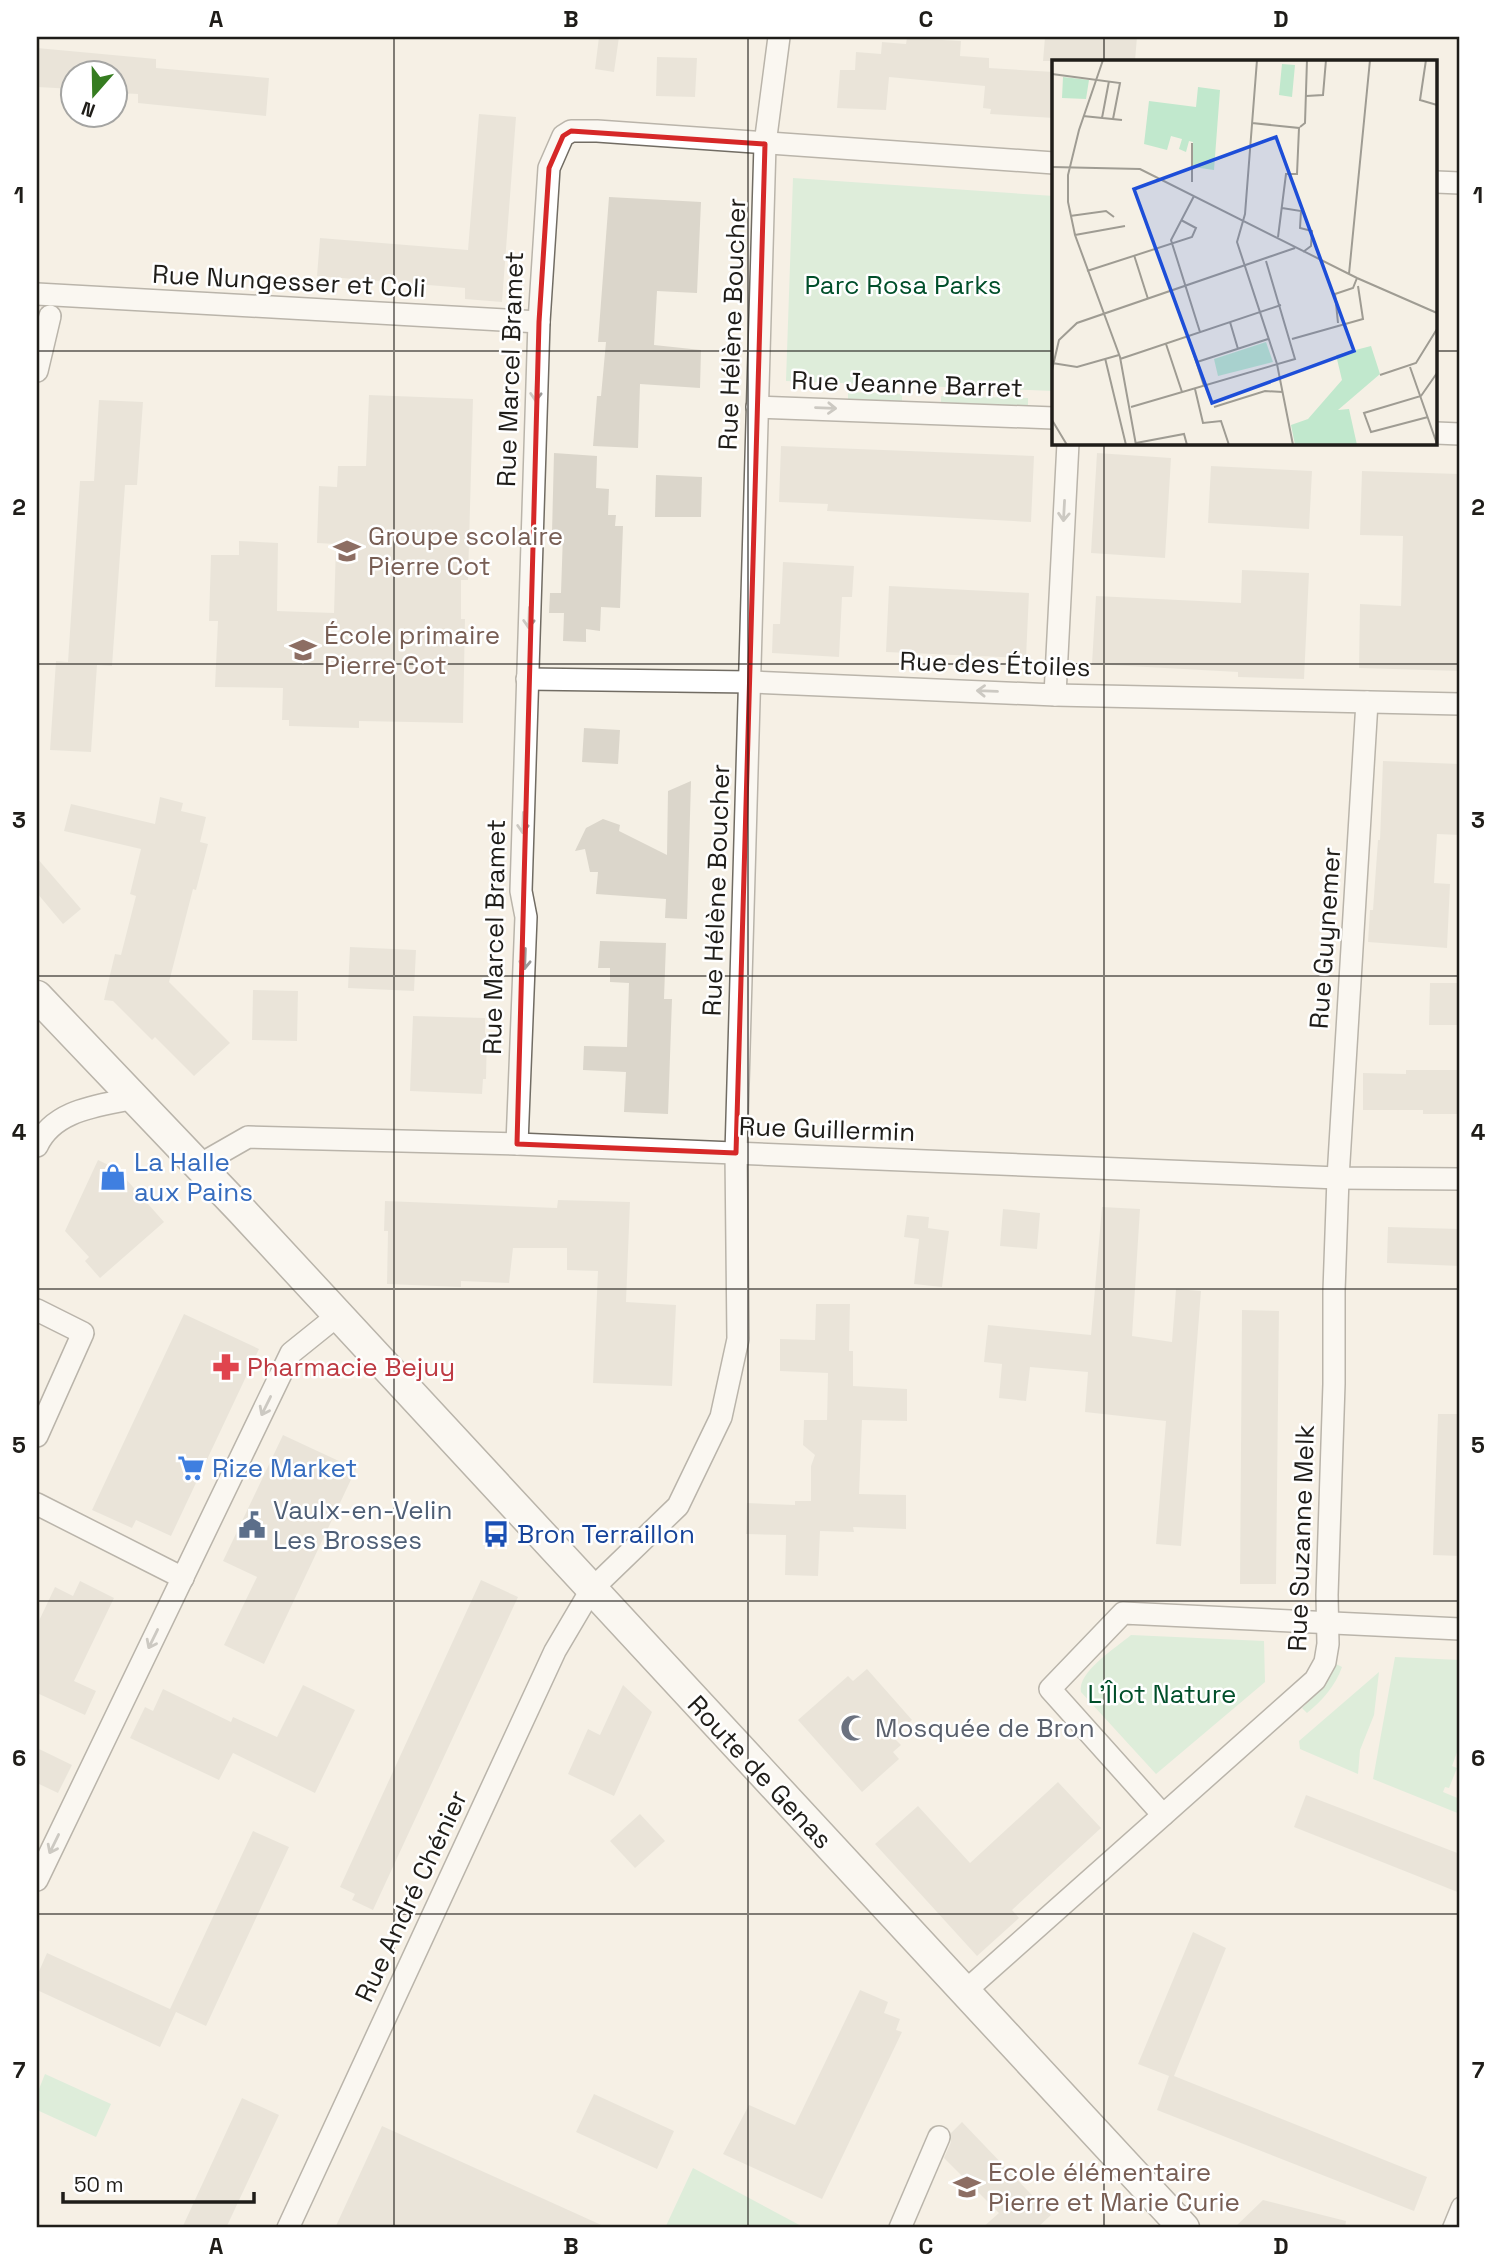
<svg xmlns="http://www.w3.org/2000/svg" width="1497" height="2265" viewBox="0 0 1497 2265" font-family="'Space Grotesk',sans-serif">
	<style>
		.green { fill: #c1e8cd }
		.building { fill: #dbd6cb }
		.lines { fill: none; stroke-linecap: round; stroke-linejoin: round }
		.pedestrian-casing { stroke: #716c63; stroke-width: 19 }
		.minor-casing { stroke: #716c63; stroke-width: 24 }
		.secondary-casing { stroke: #716c63; stroke-width: 33 }
		.pedestrian { stroke: #fff; stroke-width: 16 }
		.minor { stroke: #fff; stroke-width: 21 }
		.secondary { stroke: #fff; stroke-width: 30 }
		.oneway { stroke: #9a9998 }
		.marked { fill: none; stroke: #d62828; stroke-width: 5; stroke-linejoin: round }
		.grid { fill: none; stroke: #1f1d19; stroke-width: 2; stroke-opacity: 0.55 }
		.labels { text-anchor: middle; stroke-width: 5; stroke-linejoin: round; paint-order: stroke }
		.street-label { font-size: 26px; fill: #1f1d19; stroke: #fff }
		.park-label { font-size: 26px; fill: #004f2a; stroke: #fff }
		.education-label { font-size: 26px; fill: #785e54; stroke: #fff; text-anchor: start }
		.shop-label { font-size: 26px; fill: #366cbe; stroke: #fff; text-anchor: start }
		.health-label { font-size: 26px; fill: #be3a42; stroke: #fff; text-anchor: start }
		.service-label { font-size: 26px; fill: #4e5e75; stroke: #fff; text-anchor: start }
		.transit-label { font-size: 26px; fill: #164399; stroke: #fff; text-anchor: start }
		.worship-label { font-size: 26px; fill: #5b616d; stroke: #fff; text-anchor: start }
		.inset-road { fill: none; stroke: #9f9c93; stroke-width: 2 }
		.view { fill: #1d4ed8; fill-opacity: 0.15; stroke: #1d4ed8; stroke-width: 3.5 }
		.inset-edge { fill: none; stroke: #1f1d19; stroke-width: 3.5 }
		.neatline { fill: none; stroke: #1f1d19; stroke-width: 2.5 }
		.grid-label { font-size: 23px; text-anchor: middle; font-weight: bold; fill: #1f1d19 }
	</style>
	<rect width="100%" height="100%" fill="#f5f0e5"/>
	<g class="green">
		<polygon points="793,178 1054,196 1054,391 786,381"/>
		<polygon points="848,392 902,394 902,402 848,400"/>
		<polygon points="941,396 1028,398 1028,406 941,403"/>
		<path d="M1131,1635L1264,1641L1265,1682L1156,1774L1081,1692C1077,1672 1117,1647 1131,1635Z"/>
		<polygon points="1395,1657 1460,1660 1460,1744 1452,1766 1457,1768 1449,1788 1445,1787 1443,1792 1460,1799 1460,1814 1373,1779"/>
		<path d="M1336,1664L1342,1667C1335,1686 1323,1700 1307,1713L1302,1708L1324,1687Z"/>
		<polygon points="1379,1672 1374,1715 1360,1750 1358,1774 1300,1749 1299,1741"/>
		<polygon points="45,2074 111,2104 96,2137 37,2110 37,2094"/>
		<polygon points="693,2168 805,2228 665,2228"/>
	</g>
	<g class="building">
		<polygon points="599,37 619,37 614,72 595,69"/>
		<polygon points="1045,37 1137,37 1135,61 1043,61"/>
		<polygon points="907,38 961,41 960,56 989,58 989,68 1054,72 1054,118 990,114 991,109 983,108 985,86 889,77 886,110 837,108 840,70 855,70 856,52 881,54 882,42 906,44"/>
		<polygon points="37,48 156,59 156,68 269,78 266,116 138,103 138,94 116,93 116,74 74,74 74,89 37,87"/>
		<polygon points="657,57 697,58 695,97 656,96"/>
		<polygon points="479,114 516,117 502,302 465,299 465,288 317,276 320,238 468,250"/>
		<polygon points="609,197 701,202 697,293 657,291 654,345 701,350 700,388 640,384 638,448 593,446 597,396 601,396 606,342 598,342"/>
		<polygon points="369,395 473,399 468,580 461,580 461,619 465,619 463,723 359,721 359,728 289,726 289,720 282,720 283,688 215,687 218,621 209,621 211,555 239,555 239,541 278,543 277,611 334,613 336,544 317,543 319,486 337,487 338,466 366,466"/>
		<polygon points="99,400 143,402 137,485 125,485 112,666 97,665 91,752 50,750 56,661 68,662 80,481 94,481"/>
		<polygon points="781,446 1034,456 1031,522 827,511 828,504 779,502"/>
		<polygon points="554,453 597,456 596,488 609,489 608,515 616,515 615,526 623,526 620,608 601,607 600,631 586,629 586,642 563,641 564,613 549,613 550,593 561,593 563,534 552,533"/>
		<polygon points="1097,453 1171,458 1165,558 1091,553"/>
		<polygon points="1211,466 1312,471 1309,529 1208,523"/>
		<polygon points="1362,471 1460,474 1460,671 1359,668 1360,604 1401,606 1403,536 1360,535"/>
		<polygon points="656,475 702,477 701,517 655,517"/>
		<polygon points="783,562 854,566 852,597 842,597 839,657 772,653 773,624 780,624"/>
		<polygon points="1242,570 1309,573 1304,679 1238,677 1238,672 1092,664 1096,596 1241,603"/>
		<polygon points="889,586 1029,593 1026,658 886,652"/>
		<polygon points="584,728 620,730 618,764 582,762"/>
		<polygon points="1383,761 1460,764 1460,835 1437,834 1434,883 1450,884 1447,948 1368,942 1370,910 1373,910 1378,840 1380,840"/>
		<polygon points="691,781 687,919 665,918 666,899 596,894 598,872 590,872 585,849 575,851 586,828 603,819 620,825 619,831 667,855 668,791"/>
		<polygon points="160,797 183,803 181,811 206,817 200,842 208,844 196,890 193,889 169,982 230,1043 194,1076 155,1037 152,1040 113,1001 104,1000 115,954 121,955 136,896 130,894 141,849 64,831 71,804 155,824"/>
		<polygon points="37,858 81,909 63,924 37,893"/>
		<polygon points="600,941 666,943 664,999 672,999 668,1114 624,1112 626,1072 583,1070 584,1046 627,1047 629,983 610,982 610,968 598,968"/>
		<polygon points="350,947 416,950 414,991 348,988"/>
		<polygon points="1430,983 1460,983 1460,1025 1429,1025"/>
		<polygon points="253,990 298,991 297,1041 252,1040"/>
		<polygon points="413,1016 485,1018 485,1034 487,1034 486,1079 483,1079 482,1094 410,1091"/>
		<polygon points="1406,1070 1460,1070 1460,1114 1423,1114 1423,1110 1363,1110 1363,1073 1406,1074"/>
		<polygon points="98,1160 117,1169 164,1222 100,1278 85,1261 89,1257 65,1231"/>
		<polygon points="558,1200 630,1202 626,1302 676,1305 672,1386 593,1383 598,1271 567,1270 567,1248 513,1248 509,1283 461,1281 461,1287 387,1284 388,1231 384,1231 385,1201 557,1208"/>
		<polygon points="1102,1207 1140,1209 1132,1336 1172,1342 1176,1289 1201,1291 1181,1546 1156,1544 1166,1421 1085,1412 1088,1372 1030,1367 1026,1401 999,1398 1002,1364 984,1362 988,1325 1091,1335"/>
		<polygon points="1003,1209 1040,1213 1037,1249 1000,1246"/>
		<polygon points="907,1215 929,1217 928,1228 949,1231 942,1287 914,1284 919,1239 904,1237"/>
		<polygon points="1388,1227 1460,1229 1460,1266 1387,1263"/>
		<polygon points="816,1304 850,1304 849,1351 853,1351 853,1386 907,1389 907,1421 862,1420 859,1494 906,1495 906,1529 853,1527 854,1532 820,1531 818,1576 785,1575 786,1535 746,1534 747,1503 795,1505 795,1501 811,1501 811,1466 815,1455 803,1445 804,1420 827,1420 828,1373 780,1371 780,1339 815,1340"/>
		<polygon points="1242,1310 1279,1311 1276,1584 1240,1584"/>
		<polygon points="184,1314 259,1349 171,1536 136,1520 132,1528 92,1510"/>
		<polygon points="1438,1414 1460,1414 1460,1556 1433,1555"/>
		<polygon points="283,1435 356,1469 264,1664 224,1645 257,1577 223,1561"/>
		<polygon points="481,1580 518,1597 373,1910 352,1900 355,1894 340,1887"/>
		<polygon points="80,1581 114,1598 74,1681 96,1691 85,1715 37,1693 37,1625 55,1587 73,1596"/>
		<polygon points="867,1669 912,1720 893,1737 901,1745 893,1752 899,1759 862,1792 798,1720 848,1676 853,1681"/>
		<polygon points="303,1685 355,1710 315,1793 233,1753 219,1780 130,1738 145,1707 153,1711 163,1689 231,1722 233,1717 277,1737"/>
		<polygon points="623,1685 652,1712 614,1796 568,1774 588,1729 600,1735"/>
		<polygon points="37,1748 72,1765 58,1793 37,1783"/>
		<polygon points="1058,1782 1101,1828 1012,1910 1019,1918 977,1956 875,1844 918,1806 970,1863"/>
		<polygon points="1306,1795 1460,1854 1460,1893 1294,1827"/>
		<polygon points="640,1814 665,1841 635,1868 610,1841"/>
		<polygon points="253,1831 289,1847 206,2026 176,2012 160,2047 37,1990 37,1976 47,1953 170,2009"/>
		<polygon points="1193,1932 1226,1948 1174,2076 1427,2177 1414,2211 1157,2110 1169,2076 1138,2064"/>
		<polygon points="860,1990 888,2002 884,2013 900,2019 896,2030 902,2032 822,2199 723,2154 749,2105 795,2125"/>
		<polygon points="594,2094 674,2131 657,2169 576,2132"/>
		<polygon points="242,2098 279,2115 226,2228 182,2228"/>
		<polygon points="962,2122 1051,2215 1037,2228 982,2228 999,2213 944,2158 951,2142 951,2133"/>
		<polygon points="382,2126 608,2228 335,2228"/>
		<polygon points="1263,2200 1346,2221 1345,2228 1234,2228"/>
	</g>
	<g class="lines">
		<defs>
			<polyline id="pedestrian" points="1451,2228 1460,2206"/>
			<g id="minor">
				<polyline points="1436,182 1460,183"/>
				<polyline points="37,294 539,322"/>
				<polyline points="37,371 50,316"/>
				<polyline points="757,407 1054,418"/>
				<polyline points="1436,433 1460,434"/>
				<polyline points="527,679 751,682 1055,695 1460,704"/>
				<polyline points="1055,695 1068,443"/>
				<polyline points="517,1144 526,917 521,891 539,322 549,168 563,136 571,131 597,131 1054,163"/>
				<path d="M37,1146C54,1109 99,1106 135,1098"/>
				<polyline points="199,1165 248,1137 517,1144 1338,1178 1460,1179"/>
				<polyline points="37,1310 83,1333 37,1436"/>
				<polyline points="37,1504 183,1578"/>
				<polyline points="1163,1815 1050,1689 1123,1613 1460,1629"/>
				<polyline points="37,1880 291,1353 337,1316"/>
				<polyline points="963,1993 1315,1680 1325,1662 1328,1644 1327,1595 1334,1384 1334,1291 1338,1178 1367,702"/>
				<polyline points="288,2228 555,1651 591,1590 678,1506 721,1417 738,1339 736,1153 765,144 779,37"/>
				<polyline points="900,2228 939,2137"/>
			</g>
			<polyline id="secondary" points="37,996 241,1210 1184,2228"/>
		</defs>
		<use href="#pedestrian" class="pedestrian-casing"/>
		<use href="#minor" class="minor-casing"/>
		<use href="#secondary" class="secondary-casing"/>
		<use href="#pedestrian" class="pedestrian"/>
		<use href="#minor" class="minor"/>
		<use href="#secondary" class="secondary"/>
	</g>
	<defs><path id="oneway-shaft" d="M-6 0H5M1.5-3L5.5 0L1.5 3" fill="none" stroke-width="1.6" stroke-linecap="round" stroke-linejoin="round" transform="scale(1.75)"/></defs>
	<g class="oneway">
		<use href="#oneway-shaft" transform="translate(536 391) rotate(92)"/>
		<use href="#oneway-shaft" transform="translate(826 408) rotate(2)"/>
		<use href="#oneway-shaft" transform="translate(1064 511) rotate(93)"/>
		<use href="#oneway-shaft" transform="translate(529 618) rotate(92)"/>
		<use href="#oneway-shaft" transform="translate(987 691) rotate(-178)"/>
		<use href="#oneway-shaft" transform="translate(523 823) rotate(92)"/>
		<use href="#oneway-shaft" transform="translate(525 959) rotate(92)"/>
		<use href="#oneway-shaft" transform="translate(266 1406) rotate(116)"/>
		<use href="#oneway-shaft" transform="translate(153 1639) rotate(116)"/>
		<use href="#oneway-shaft" transform="translate(54 1844) rotate(116)"/>
	</g>
	<path d="M0 0H1497V2265H0ZM571,131L765,144L736,1153L517,1144L539,322L549,168L563,136Z" fill="#f5f0e5" fill-opacity=".55" fill-rule="evenodd"/>
	<path class="marked" d="M571,131L765,144L736,1153L517,1144L539,322L549,168L563,136Z"/>
	<path class="grid" d="M394,37V2228M748,37V2228M1104,37V61M37,351H1054M1436,351H1460M1104,443V2228M37,664H1460M37,976H1460M37,1289H1460M37,1601H1460M37,1914H1460"/>
	<defs>
		<symbol id="school-bare" viewBox="-9 -9 18 18"><path d="M0-5L7-2L0 1L-7-2ZM-4 1L0 2.5L4 1V4Q0 6-4 4Z" fill="#8d6e63" stroke="#fff" stroke-width="2.5" paint-order="stroke"/></symbol>
		<symbol id="shop-bare" viewBox="-9 -9 18 18"><path d="M-5-2.5h2.3a2.7 3.5 0 0 1 5.4 0H5L5.5 6h-11ZM-1.5-2.5h3a1.5 2.3 0 0 0-3 0Z" fill="#3f7fe0" stroke="#fff" stroke-width="2.5" paint-order="stroke"/></symbol>
		<symbol id="pharmacy-bare" viewBox="-9 -9 18 18"><path d="M-2-6h4v4h4v4h-4v4h-4v-4h-4v-4h4Z" fill="#e0444e" stroke="#fff" stroke-width="2.5" paint-order="stroke"/></symbol>
		<symbol id="supermarket-bare" viewBox="-9 -9 18 18"><path d="M-6-5.5h2.5l.6 2H6L4.5 2H-2.5L-4.4-4H-6ZM-1.5 3.2a1.3 1.3 0 1 0 .1 0ZM3 3.2a1.3 1.3 0 1 0 .1 0Z" fill="#3f7fe0" stroke="#fff" stroke-width="2.5" paint-order="stroke"/></symbol>
		<symbol id="civic-bare" viewBox="-9 -9 18 18"><path d="M-.6-6.5H3V-4.5H.6V-3L4-1V1h2V6H-6V1h2V-1L-.6-3ZM-1.2 2.5V6h2.4V2.5Z" fill="#5c6f8a" stroke="#fff" stroke-width="2.5" paint-order="stroke"/></symbol>
		<symbol id="bus-bare" viewBox="-9 -9 18 18"><path d="M-5-6H5V4H4V6H2V4H-2V6H-4V4H-5ZM-3.5-4V0h7V-4ZM-3.5 1.2v1.5H-2V1.2ZM2 1.2v1.5H3.5V1.2Z" fill="#1a4fb4" stroke="#fff" stroke-width="2.5" paint-order="stroke"/></symbol>
		<symbol id="mosque-bare" viewBox="-9 -9 18 18"><path d="M3.5-4.9A6 6 0 1 0 3.5 4.9A5 5 0 1 1 3.5-4.9Z" fill="#6b7280" stroke="#fff" stroke-width="2.5" paint-order="stroke"/></symbol>
	</defs>
	<g fill-rule="evenodd">
		<use href="#school-bare" x="328" y="532" width="38" height="38"/>
		<use href="#school-bare" x="284" y="631" width="38" height="38"/>
		<use href="#shop-bare" x="94" y="1158" width="38" height="38"/>
		<use href="#pharmacy-bare" x="207" y="1348" width="38" height="38"/>
		<use href="#supermarket-bare" x="172" y="1449" width="38" height="38"/>
		<use href="#civic-bare" x="233" y="1506" width="38" height="38"/>
		<use href="#bus-bare" x="477" y="1515" width="38" height="38"/>
		<use href="#mosque-bare" x="835" y="1709" width="38" height="38"/>
		<use href="#school-bare" x="948" y="2168" width="38" height="38"/>
	</g>
	<g class="labels">
		<g class="street-label">
			<text transform="translate(289 281) rotate(3)" y="9">Rue Nungesser et Coli</text>
			<text transform="translate(732 324) rotate(-88)" y="9">Rue Hélène Boucher</text>
			<text transform="translate(510 369) rotate(-88)" y="9">Rue Marcel Bramet</text>
			<text transform="translate(907 384) rotate(2)" y="9">Rue Jeanne Barret</text>
			<text transform="translate(995 664) rotate(2)" y="9">Rue des Étoiles</text>
			<text transform="translate(716 890) rotate(-88)" y="9">Rue Hélène Boucher</text>
			<text transform="translate(494 937) rotate(-89)" y="9">Rue Marcel Bramet</text>
			<text transform="translate(1325 938) rotate(-86)" y="9">Rue Guynemer</text>
			<text transform="translate(827 1129) rotate(2)" y="9">Rue Guillermin</text>
			<text transform="translate(1301 1538) rotate(-88)" y="9">Rue Suzanne Melk</text>
			<text transform="translate(760 1772) rotate(47)" y="9">Route de Genas</text>
			<text transform="translate(411 1896) rotate(-65)" y="9">Rue André Chénier</text>
		</g>
		<g class="park-label">
			<text x="903" y="294">Parc Rosa Parks</text>
			<text x="1162" y="1703">L'Îlot Nature</text>
		</g>
		<g class="education-label">
			<text x="368" y="545">Groupe scolaire<tspan x="368" dy="30">Pierre Cot</tspan></text>
			<text x="324" y="644">École primaire<tspan x="324" dy="30">Pierre Cot</tspan></text>
			<text x="988" y="2181">Ecole élémentaire<tspan x="988" dy="30">Pierre et Marie Curie</tspan></text>
		</g>
		<g class="shop-label">
			<text x="134" y="1171">La Halle<tspan x="134" dy="30">aux Pains</tspan></text>
			<text x="212" y="1477">Rize Market</text>
		</g>
		<g class="health-label">
			<text x="247" y="1376">Pharmacie Bejuy</text>
		</g>
		<g class="service-label">
			<text x="273" y="1519">Vaulx-en-Velin<tspan x="273" dy="30">Les Brosses</tspan></text>
		</g>
		<g class="transit-label">
			<text x="517" y="1543">Bron Terraillon</text>
		</g>
		<g class="worship-label">
			<text x="875" y="1737">Mosquée de Bron</text>
		</g>
	</g>
	<g transform="translate(1052 60)">
		<rect width="385" height="385" fill="#f5f0e5"/>
		<path d="M230,4L243,5L240,37L227,35ZM11,17L37,20L34,39L10,38ZM146,27L168,30L162,110L141,107V82L137,81L134,92L127,89L130,79L119,76L115,90L92,84L97,41L144,47ZM214,282L221,302L166,316L162,299ZM319,286L328,314L286,350L297,349L305,385H243L239,365L256,359L290,320L284,295Z" fill="#c1e8cd"/>
		<path class="inset-road" d="M51,0L27,70L16,115V142L23,175L68,297L84,385M205,0L193,154L185,182L225,304L241,385M374,0L368,40L385,45M0,14L68,23L61,59M254,36L271,35L274,0M31,56L70,60M50,58L57,21M200,63L247,68L245,114H234L226,177M248,67L253,63L255,0M0,107L88,109L305,218L385,253M140,122V83M142,136L119,180L148,272M230,148L249,151L248,168L260,171L259,186L251,192M18,156L54,151L62,157M23,175L73,166M82,195L96,239M35,211L140,177L144,168L129,160M297,214L318,0M178,262L186,289M286,263L283,234L301,228L305,218M136,276L152,326M240,279L311,259L306,226M114,284L130,332M53,298L74,385M68,299L229,245M145,302L216,279M0,303L25,307L67,295M358,307L385,384M0,310L7,280L25,263L243,188M328,315L364,303L385,269M143,329L151,363L169,361L177,385M79,347L243,299L214,201M162,347L213,331L231,332M376,357L319,372L312,353L369,336L385,313M0,360L15,385M84,383L132,374L135,385"/>
		<path class="view" d="M224,77L302,291L160,343L82,129Z"/>
		<rect width="385" height="385" class="inset-edge"/>
	</g>
	<rect width="1497" height="2265" fill="none" stroke="#ffffff" stroke-width="77"/>
	<g transform="translate(94 94) rotate(200)"><circle r="33" fill="#ffffff" stroke="#a5a5a3" stroke-width="2"/>
	<path d="M0-5L12 26L0 18L-12 26Z" fill="#357c20"/>
	<text y="-10" font-size="19" font-weight="bold" text-anchor="middle" fill="#1f1d19">N</text>
	</g>
	<path d="M63 2192v10h191v-10" fill="none" stroke="#1f1d19" stroke-width="3.5"/>
	<text x="74" y="2192" font-size="21" fill="#1f1d19" stroke="#ffffff" stroke-width="5" paint-order="stroke">50 m</text>
	<rect x="38" y="38" width="1420" height="2188" class="neatline"/>
	<g class="grid-label">
		<text x="216" y="27">A</text>
		<text x="571" y="27">B</text>
		<text x="926" y="27">C</text>
		<text x="1281" y="27">D</text>
		<text x="19" y="203">1</text>
		<text x="1478" y="203">1</text>
		<text x="19" y="515">2</text>
		<text x="1478" y="515">2</text>
		<text x="19" y="828">3</text>
		<text x="1478" y="828">3</text>
		<text x="19" y="1140">4</text>
		<text x="1478" y="1140">4</text>
		<text x="19" y="1453">5</text>
		<text x="1478" y="1453">5</text>
		<text x="19" y="1766">6</text>
		<text x="1478" y="1766">6</text>
		<text x="19" y="2078">7</text>
		<text x="1478" y="2078">7</text>
		<text x="216" y="2254">A</text>
		<text x="571" y="2254">B</text>
		<text x="926" y="2254">C</text>
		<text x="1281" y="2254">D</text>
	</g>
</svg>
